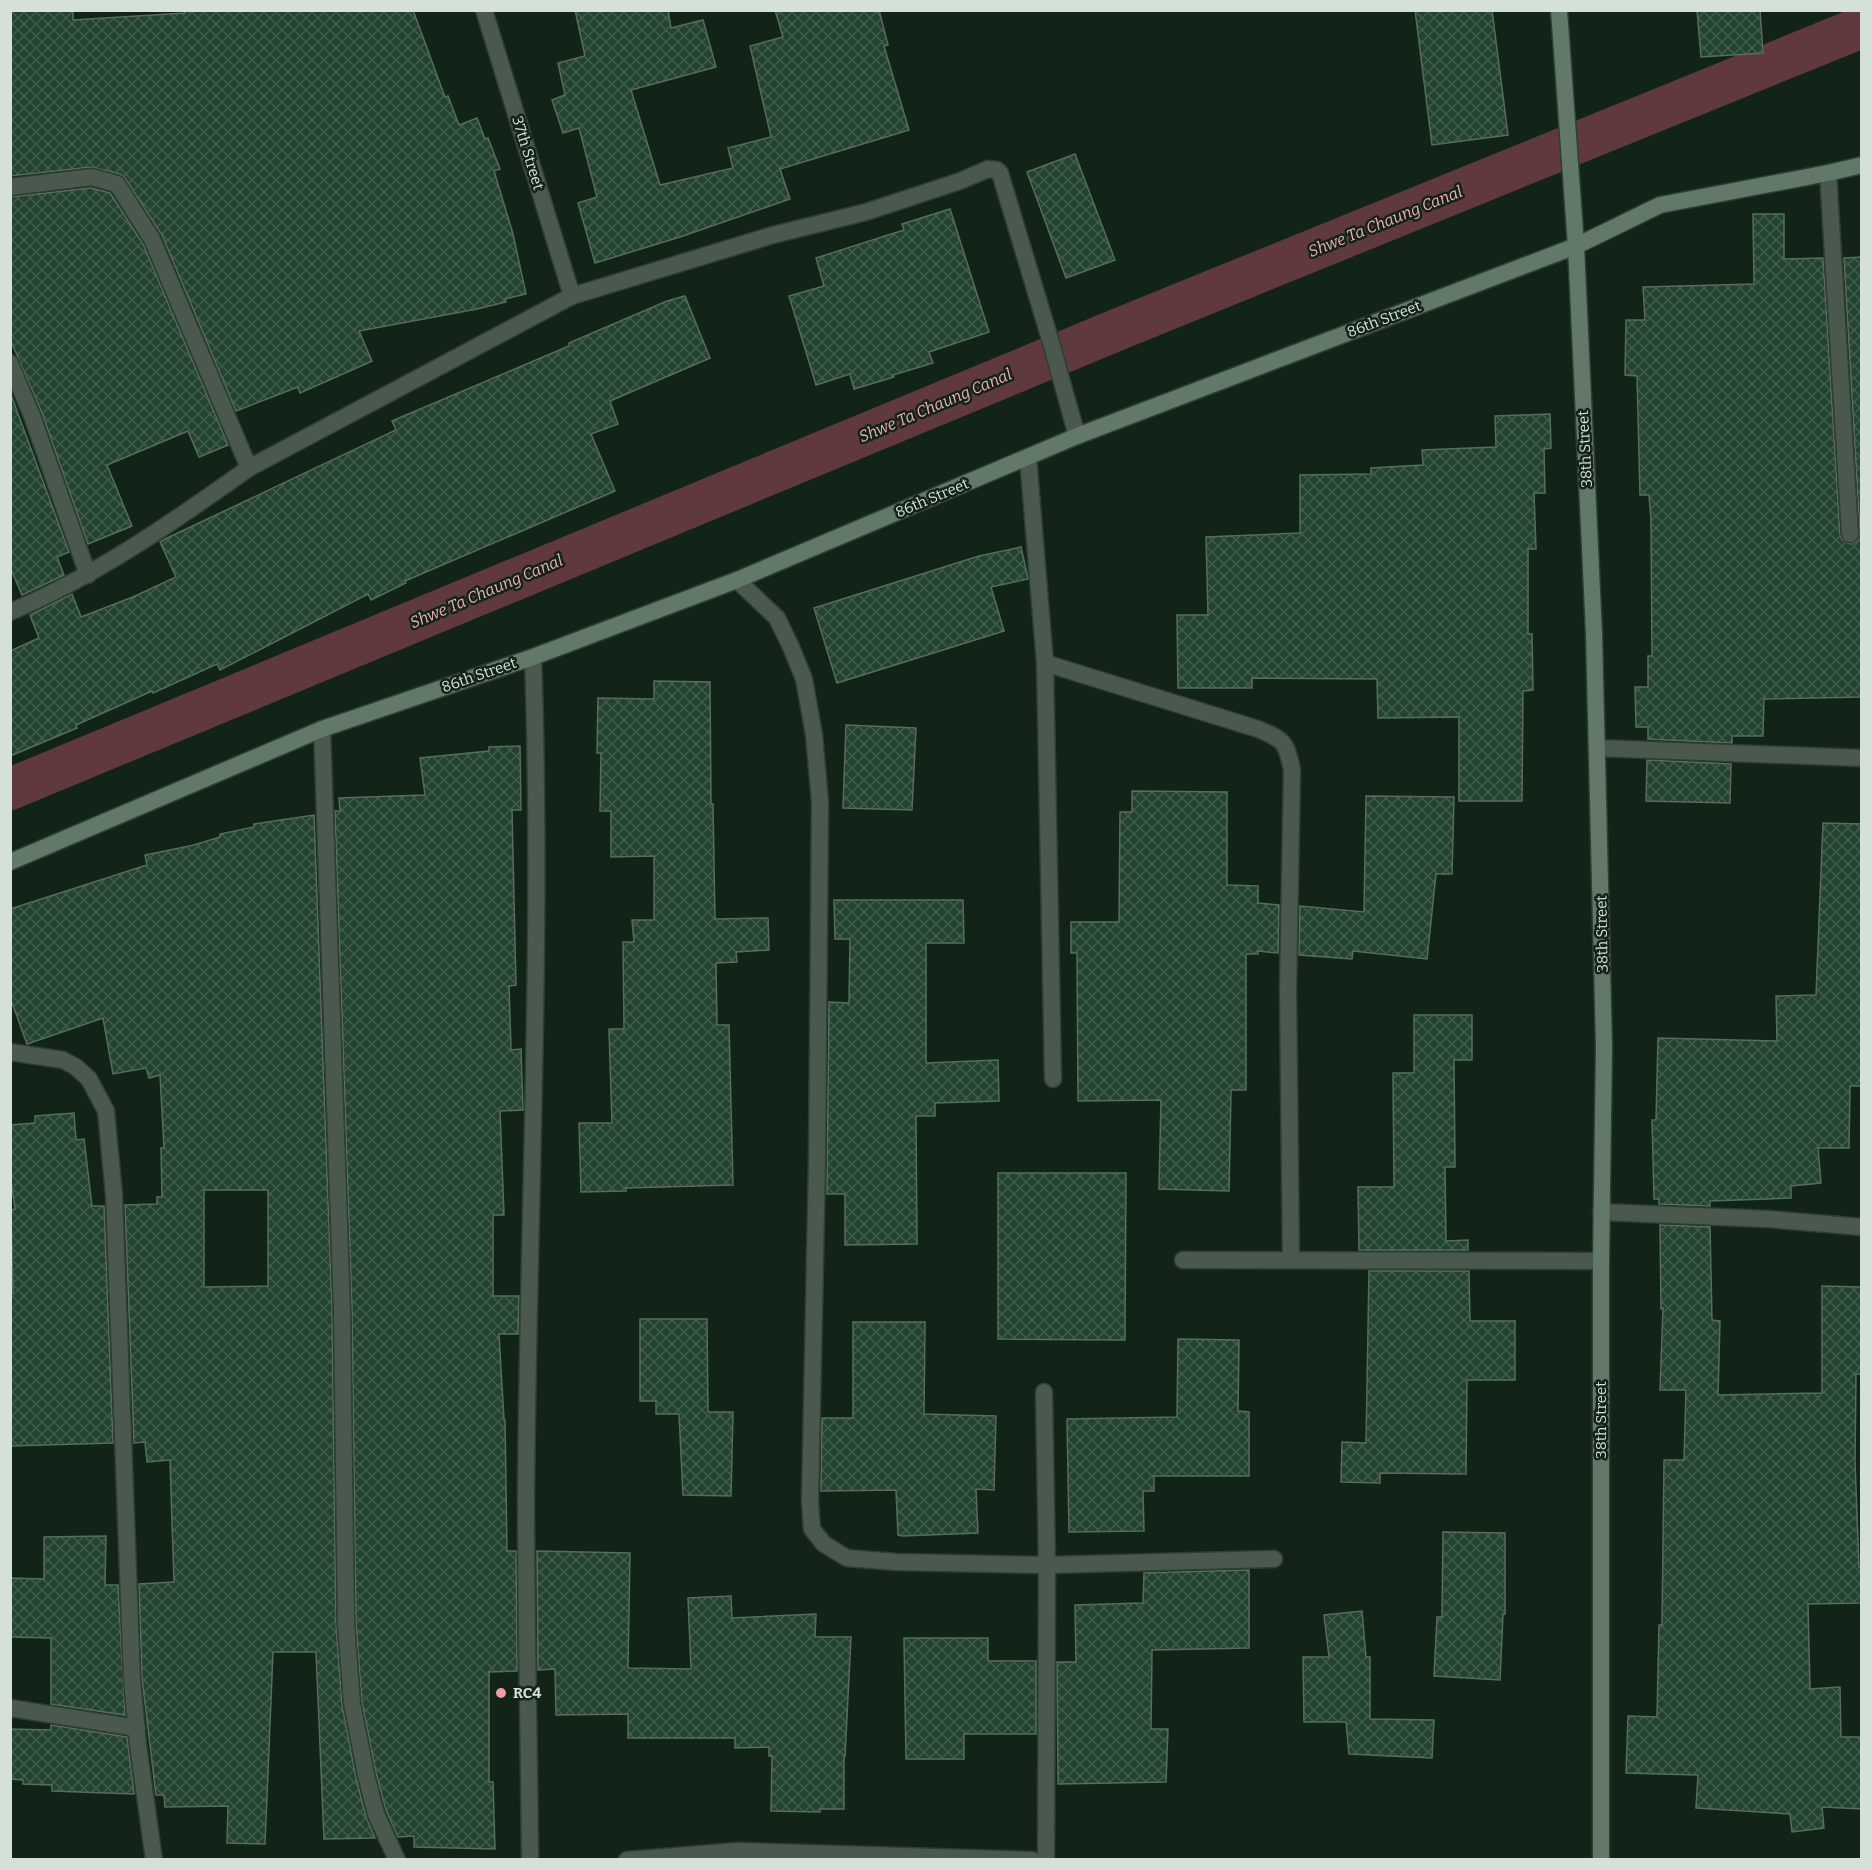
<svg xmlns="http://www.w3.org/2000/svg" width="1872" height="1870" viewBox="0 0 1872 1870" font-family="Bitter,serif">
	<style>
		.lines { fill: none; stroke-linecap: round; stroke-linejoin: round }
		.canal { stroke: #5f393d; stroke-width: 42 }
		.building { fill: url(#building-cross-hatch); stroke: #586c5d; stroke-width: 1.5; fill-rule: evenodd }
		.minor-casing { stroke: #2d3e33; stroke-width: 19 }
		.secondary-casing { stroke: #2d3e33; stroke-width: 19 }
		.minor { stroke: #4a584e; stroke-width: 16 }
		.secondary { stroke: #627868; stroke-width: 16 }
		.poi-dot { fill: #f49aa4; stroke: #122418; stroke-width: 2 }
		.labels { text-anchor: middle; stroke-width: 5; stroke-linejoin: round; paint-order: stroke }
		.street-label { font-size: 15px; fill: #d5e1d8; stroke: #122418 }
		.poi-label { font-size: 15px; font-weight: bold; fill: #d5e1d8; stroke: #122418; text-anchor: start }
		.water-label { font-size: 16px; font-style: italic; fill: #f5adb4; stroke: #122418 }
	</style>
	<defs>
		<pattern id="building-cross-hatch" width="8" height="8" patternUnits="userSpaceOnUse" patternTransform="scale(1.5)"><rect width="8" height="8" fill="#22432d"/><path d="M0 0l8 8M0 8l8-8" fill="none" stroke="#415e4b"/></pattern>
	</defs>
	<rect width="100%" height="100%" fill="#122418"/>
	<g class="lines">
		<polyline class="canal" points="10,789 1119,329 1862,27"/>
	</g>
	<g class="building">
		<polygon points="10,10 73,10 73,20 185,13 184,10 413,10 445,97 448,96 459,125 477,118 485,139 488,138 500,169 494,171 513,234 526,294 505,299 506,302 477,309 359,331 372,361 300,393 298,387 236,411 162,235 125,178 120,174 91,167 10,176"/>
		<polygon points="575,10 668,10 671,28 703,20 716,67 631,90 660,185 733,168 728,148 771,137 750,46 783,37 775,10 879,10 888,45 884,46 909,130 780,169 790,199 680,237 595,263 578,203 597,197 579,128 563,133 552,100 565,95 558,63 585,56"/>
		<polygon points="1415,10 1492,10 1508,135 1432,145"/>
		<polygon points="1697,10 1760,10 1763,53 1701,57"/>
		<polygon points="1075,154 1115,260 1066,278 1027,172"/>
		<polygon points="91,188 110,193 143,244 228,445 199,457 188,431 107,465 132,526 88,544 42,413 10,339 10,197"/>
		<polygon points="950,209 989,332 929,352 933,363 893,375 894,377 854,389 850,374 816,385 789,296 824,286 816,258 904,230 902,224"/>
		<polygon points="1753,214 1784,214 1784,259 1823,258 1840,535 1842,540 1850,544 1856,542 1860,533 1844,258 1862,257 1862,697 1764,699 1763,736 1732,736 1732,743 1648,739 1648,727 1636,727 1635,687 1648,687 1648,656 1652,656 1651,519 1649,495 1640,495 1637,376 1625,375 1626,320 1645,320 1643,287 1754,284"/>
		<polygon points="685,296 710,358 610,401 618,424 591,434 615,491 405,581 406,583 371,600 368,594 220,670 217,664 153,693 152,691 76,725 77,728 10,756 10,651 39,638 30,615 72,594 81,617 133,597 176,577 160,542 165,539 396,430 392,421 569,346 569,343 667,301"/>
		<polygon points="10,392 69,552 57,557 64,575 22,595 10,567"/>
		<polygon points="1550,414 1551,448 1544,449 1545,493 1534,493 1536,549 1528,549 1528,634 1532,634 1533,690 1523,691 1522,801 1459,801 1459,717 1378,718 1377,679 1252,678 1252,688 1178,688 1177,615 1208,615 1206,537 1300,533 1300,475 1371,474 1371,468 1423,465 1422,450 1496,447 1495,416"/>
		<polygon points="1021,547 1028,579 991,587 1004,631 837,683 814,608 979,556"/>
		<polygon points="654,681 710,682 711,804 713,804 715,919 768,918 769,950 736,952 737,962 716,963 717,1025 729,1025 733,1185 626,1188 626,1191 581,1192 579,1123 612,1123 609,1029 624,1029 623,942 634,942 632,920 654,920 654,856 611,857 611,811 600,811 601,753 597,753 598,698 654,699"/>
		<polygon points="846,725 916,728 912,810 843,808"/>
		<polygon points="520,746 521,810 512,810 516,985 509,986 511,1050 521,1049 523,1110 500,1111 504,1215 493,1215 493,1296 519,1296 518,1334 499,1334 504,1420 505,1420 507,1551 516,1551 517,1671 489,1672 489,1782 493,1782 495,1849 414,1847 414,1836 398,1837 386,1810 376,1773 362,1702 356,1624 352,1310 335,811 340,811 339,798 425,795 420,758 489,751 489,747"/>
		<polygon points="1647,760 1731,764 1730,803 1646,801"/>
		<polygon points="1132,791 1227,792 1227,885 1258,886 1258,903 1279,905 1278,953 1258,951 1258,954 1246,954 1246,1090 1231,1090 1229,1191 1159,1189 1161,1100 1078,1101 1077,953 1071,953 1071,922 1119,922 1120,812 1132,812"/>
		<polygon points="1366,796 1454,797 1452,874 1436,874 1427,959 1353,951 1352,959 1299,955 1300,906 1364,912"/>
		<path d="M314,815L332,1310L336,1625L342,1705L356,1778L366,1817L375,1838L324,1839L316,1652H273L265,1844L227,1843L228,1806L165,1807L164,1795H156L142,1678L139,1584L174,1582L170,1460L147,1462L145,1442L134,1443L125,1205L157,1204V1197H162L161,1148H164L160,1075L149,1078L146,1068L113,1074L103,1018L27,1044L10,997V909L147,865L145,855L194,845L220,837V834L254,827V824ZM204,1190H268V1286L204,1287Z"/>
		<polygon points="1823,823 1862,824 1862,1086 1850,1086 1849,1148 1818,1148 1821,1183 1791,1186 1791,1198 1710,1201 1710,1206 1659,1204 1659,1199 1654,1199 1652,1120 1656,1120 1658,1038 1777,1041 1776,996 1816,995"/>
		<polygon points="834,900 963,900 964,943 926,943 926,1063 998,1060 999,1101 935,1103 935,1116 916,1116 917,1244 845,1245 845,1194 827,1194 829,1002 849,1003 850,939 835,939"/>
		<polygon points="1414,1015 1472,1015 1472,1060 1454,1060 1455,1167 1445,1167 1446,1241 1468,1240 1468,1250 1359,1250 1358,1187 1394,1187 1393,1073 1414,1073"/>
		<polygon points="74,1113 76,1140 84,1139 92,1206 104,1206 113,1443 10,1446 10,1293 13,1293 11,1210 15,1209 10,1173 10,1125 35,1123 35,1116"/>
		<polygon points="998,1173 1126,1173 1125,1340 998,1339"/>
		<polygon points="1660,1225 1710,1227 1712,1320 1720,1321 1718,1395 1822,1393 1822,1286 1862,1287 1862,1374 1856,1374 1855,1462 1859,1567 1862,1567 1862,1603 1808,1604 1810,1689 1840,1687 1841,1737 1862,1737 1862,1809 1822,1807 1824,1828 1792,1832 1790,1814 1696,1808 1698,1775 1626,1773 1628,1716 1657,1717 1659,1625 1662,1625 1664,1460 1684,1460 1686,1390 1660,1390 1663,1308 1661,1309"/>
		<polygon points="1369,1271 1469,1271 1470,1321 1515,1321 1515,1380 1467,1380 1466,1474 1380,1473 1380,1483 1341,1482 1342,1442 1366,1443"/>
		<polygon points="640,1319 707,1319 708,1412 733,1412 731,1496 683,1495 679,1414 656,1414 656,1401 640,1401"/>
		<polygon points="853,1322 925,1322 924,1414 996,1416 994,1490 976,1489 978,1533 902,1536 898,1535 896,1490 821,1491 822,1418 853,1418"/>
		<polygon points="1178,1339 1239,1340 1238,1411 1249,1412 1249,1476 1154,1476 1154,1491 1143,1491 1144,1531 1069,1532 1067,1419 1177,1417"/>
		<polygon points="1443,1532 1505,1533 1505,1614 1503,1614 1500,1680 1434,1676 1437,1617 1442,1617"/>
		<polygon points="106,1536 105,1585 118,1585 125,1715 51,1704 51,1638 10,1637 10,1578 44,1579 44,1537"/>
		<polygon points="537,1551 630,1553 628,1668 691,1669 688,1598 731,1596 732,1618 816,1614 815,1637 851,1637 845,1756 844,1756 844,1809 820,1809 820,1812 771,1811 772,1756 769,1756 769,1747 735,1748 735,1738 628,1738 628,1714 556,1715 555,1669 538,1670"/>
		<polygon points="1249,1570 1249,1648 1152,1650 1151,1729 1168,1729 1166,1782 1058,1784 1057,1662 1076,1662 1075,1605 1143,1603 1144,1573"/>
		<polygon points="1362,1611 1366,1657 1370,1657 1370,1719 1434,1720 1432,1758 1349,1754 1346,1722 1304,1722 1303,1657 1329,1657 1324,1615"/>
		<polygon points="904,1638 988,1638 988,1661 1036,1661 1036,1734 964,1734 964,1759 906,1759"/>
		<polygon points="51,1725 127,1737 134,1794 52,1791 52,1785 23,1784 23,1780 10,1779 10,1729 51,1730"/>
	</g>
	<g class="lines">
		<defs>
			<g id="minor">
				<polyline points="484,10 572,296"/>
				<polyline points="1828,173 1850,534"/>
				<polyline points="10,187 92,177 117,184 152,239 249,468"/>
				<polyline points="10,363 32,416 88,575"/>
				<polyline points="1028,457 1045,663 1053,1079"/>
				<polyline points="737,580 777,618 791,647 804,679 814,735 820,802 817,1162 810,1502 812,1529 824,1544 847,1558 896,1562 1047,1565 1274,1559"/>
				<path d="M10,612C96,576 173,522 249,468L572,296L773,235L866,212L960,181L988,169L997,170L1000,173L1050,339L1077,436"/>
				<path d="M1045,663L1258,729C1284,740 1286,741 1292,770L1288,989L1291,1260"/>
				<polyline points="322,729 342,1310 346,1624 352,1703 366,1775 376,1814 397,1860"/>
				<polyline points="1597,748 1862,758"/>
				<polyline points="10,1052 63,1060 76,1067 89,1079 106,1111 114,1195 132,1679 138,1745 154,1860"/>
				<polyline points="1601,1212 1768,1219 1862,1227"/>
				<polyline points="1183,1260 1601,1261"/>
				<polyline points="1044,1392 1047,1565 1046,1860"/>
				<polyline points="10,1708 137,1728"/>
				<path d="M530,1860C529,1739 526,1618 526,1497C528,1217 543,937 533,657"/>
				<polyline points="627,1860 738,1851 1032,1860"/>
			</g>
			<g id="secondary">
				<polyline points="1559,10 1576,246 1594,634 1604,1047 1601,1261 1601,1860"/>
				<polyline points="10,862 322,729 533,657 737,580 1077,436 1576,246 1660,205 1828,173 1862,165"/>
			</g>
		</defs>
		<use href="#minor" class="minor-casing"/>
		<use href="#secondary" class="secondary-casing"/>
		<use href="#minor" class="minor"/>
		<use href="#secondary" class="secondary"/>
	</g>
	<circle class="poi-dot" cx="501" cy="1693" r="6"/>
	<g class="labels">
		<g class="street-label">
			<text transform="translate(528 153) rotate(73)" y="5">37th Street</text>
			<text transform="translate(1384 319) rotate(-21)" y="5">86th Street</text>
			<text transform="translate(1585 449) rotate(-93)" y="5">38th Street</text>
			<text transform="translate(932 498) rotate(-23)" y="5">86th Street</text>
			<text transform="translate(479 675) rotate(-19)" y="5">86th Street</text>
			<text transform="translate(1602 934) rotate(-91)" y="5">38th Street</text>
			<text transform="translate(1601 1420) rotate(-90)" y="5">38th Street</text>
		</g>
		<g class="poi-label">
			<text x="513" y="1698">RC4</text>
		</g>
		<g class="water-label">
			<text transform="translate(1385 221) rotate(-22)" y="6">Shwe Ta Chaung Canal</text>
			<text transform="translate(935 405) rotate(-23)" y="6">Shwe Ta Chaung Canal</text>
			<text transform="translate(486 591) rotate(-23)" y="6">Shwe Ta Chaung Canal</text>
		</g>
	</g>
	<rect width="1872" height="1870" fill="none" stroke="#d5e1d8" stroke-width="24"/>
</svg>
